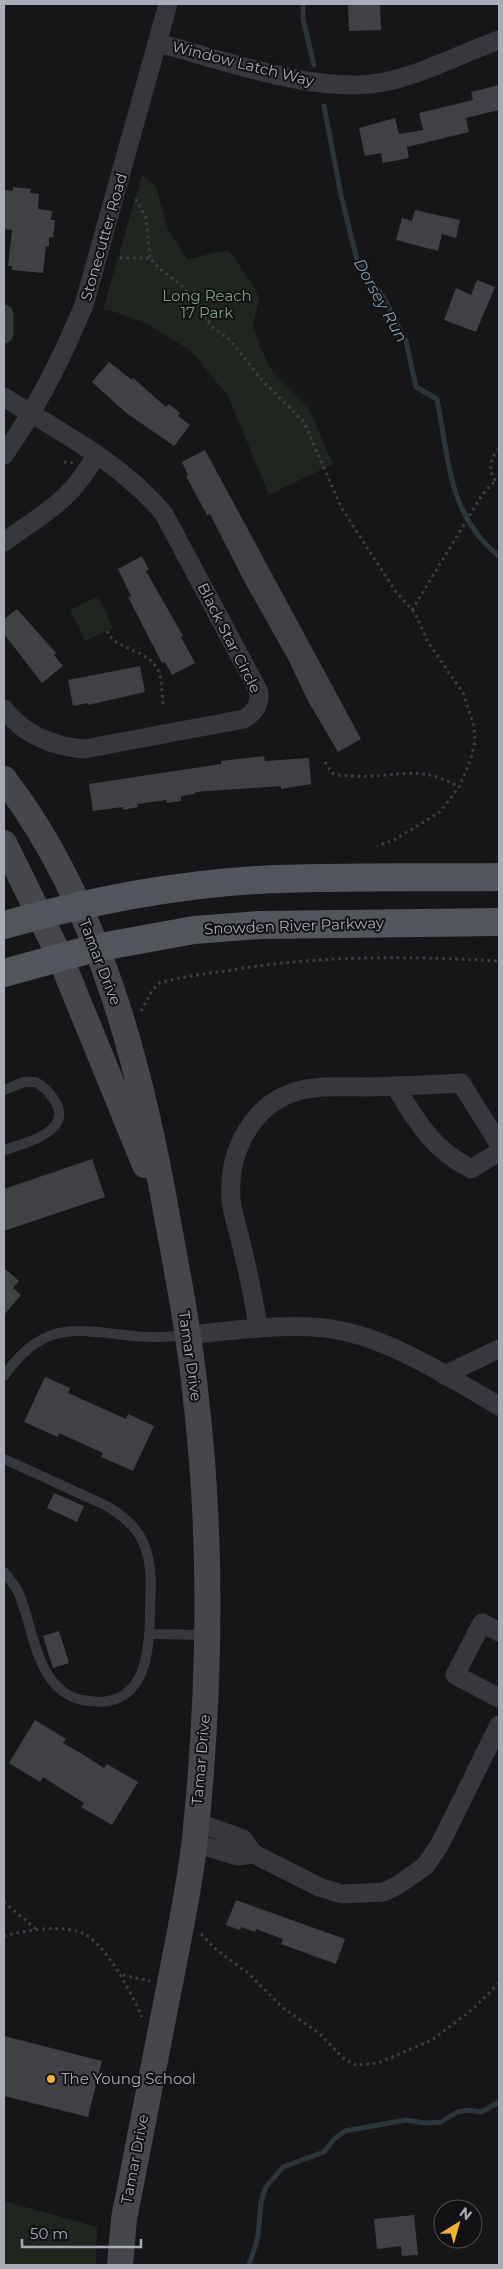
<svg xmlns="http://www.w3.org/2000/svg" width="503" height="2269" viewBox="0 0 503 2269" font-family="Montserrat,sans-serif">
	<style>
		.green { fill: #1e261f }
		.lines { fill: none; stroke-linecap: round; stroke-linejoin: round }
		.stream { stroke: #2c353c; stroke-width: 5 }
		.building { fill: #404145 }
		.path { stroke: #3d3f44; stroke-width: 3; stroke-dasharray: 2.5 4; stroke-linecap: butt }
		.lane { stroke: #37383d; stroke-width: 10 }
		.street { stroke: #37383d; stroke-width: 19 }
		.secondary { stroke: #45474d; stroke-width: 26 }
		.primary { stroke: #53555c; stroke-width: 28 }
		.poi-dot { fill: #f2b134; stroke: #111113; stroke-width: 2 }
		.labels { text-anchor: middle; stroke-width: 4; stroke-linejoin: round; paint-order: stroke }
		.street-label { font-size: 15px; fill: #a8adb8; stroke: #111113 }
		.park-label { font-size: 15px; fill: #7fa381; stroke: #111113 }
		.poi-label { font-size: 15px; fill: #a8adb8; stroke: #111113; text-anchor: start }
		.water-label { font-size: 16px; font-style: italic; fill: #7f9bb3; stroke: #111113 }
	</style>
	<rect width="100%" height="100%" fill="#161618"/>
	<g class="green">
		<polygon points="142,175 156,186 168,230 188,260 216,252 229,251 254,286 259,299 253,325 260,347 272,371 309,408 333,464 269,495 228,396 190,350 147,324 110,310 103,310"/>
		<polygon points="98,596 113,628 85,641 70,610"/>
		<polygon points="4,2201 97,2227 96,2265 4,2265"/>
	</g>
	<g class="lines">
		<g class="stream">
			<polyline points="303,4 303,19 314,65"/>
			<path d="M324,106L341,195L357,260L384,298L406,341L416,387L437,399C449,458 448,516 499,556"/>
			<polyline points="249,2265 258,2237 261,2202 266,2187 283,2167 324,2152 334,2139 345,2131 406,2120 425,2123 441,2122 457,2112 469,2110 481,2112 499,2102"/>
		</g>
	</g>
	<g class="building">
		<polygon points="348,4 380,4 381,30 349,31"/>
		<polygon points="499,85 499,110 466,118 469,132 407,147 409,158 383,163 381,153 365,156 359,128 395,118 399,134 423,130 419,113 473,100 471,92"/>
		<polygon points="13,187 31,189 30,193 39,194 38,209 52,211 51,220 55,220 53,238 49,237 49,246 46,246 43,273 12,270 12,266 8,266 12,230 4,229 4,190 13,191"/>
		<polygon points="415,210 460,220 456,238 442,234 438,251 396,240 402,218 412,221"/>
		<polygon points="477,280 495,287 476,332 444,320 456,288 471,295"/>
		<polygon points="109,362 132,380 133,378 166,407 169,404 180,413 178,416 190,425 174,446 125,412 92,382"/>
		<polygon points="205,450 361,739 338,752 308,701 289,661 244,581 210,514 207,515 186,476 188,475 182,462"/>
		<polygon points="142,556 149,570 146,571 183,636 181,637 195,663 172,675 165,662 162,663 128,597 131,596 118,569"/>
		<polygon points="17,609 56,653 54,655 63,666 42,683 4,634 4,619"/>
		<polygon points="140,666 145,692 88,705 88,703 73,706 68,680"/>
		<polygon points="264,756 265,761 309,758 311,784 281,789 281,786 195,792 195,794 181,796 181,801 167,803 166,800 137,804 138,807 123,810 123,807 93,811 89,784 221,764 221,761"/>
		<polygon points="92,1159 105,1197 4,1231 4,1189"/>
		<polygon points="4,1268 19,1281 13,1288 21,1295 4,1315"/>
		<polygon points="45,1377 70,1388 68,1393 126,1419 128,1414 154,1426 133,1471 101,1457 103,1453 59,1433 58,1437 24,1422"/>
		<polygon points="54,1493 84,1506 77,1522 47,1508"/>
		<polygon points="59,1631 69,1663 53,1668 43,1636"/>
		<polygon points="35,1720 66,1739 63,1743 84,1755 104,1768 107,1764 138,1782 112,1825 81,1807 84,1803 43,1777 40,1782 9,1763"/>
		<polygon points="236,1900 345,1939 336,1964 281,1944 283,1939 256,1929 255,1932 241,1927 240,1930 226,1925"/>
		<polygon points="4,2036 102,2061 88,2117 4,2096"/>
		<polygon points="414,2215 418,2255 402,2256 401,2246 377,2249 374,2219"/>
	</g>
	<g class="lines">
		<g class="path">
			<polyline points="136,199 146,218 150,258"/>
			<polyline points="120,258 150,258 160,269 183,287 195,300 211,326 231,341 261,379 304,422 341,507 396,592 415,613 428,642 463,693 474,726 475,741 471,759 459,787 440,812 394,840 377,846"/>
			<polyline points="208,322 223,314"/>
			<path d="M499,449C489,459 487,474 499,484"/>
			<polyline points="64,462 73,463"/>
			<polyline points="412,610 482,495 495,481"/>
			<path d="M107,631C117,652 146,647 158,670C163,682 161,696 164,708"/>
			<path d="M325,762L332,773L337,775C349,776 361,777 372,776C409,774 424,767 459,787"/>
			<path d="M141,1011L153,989L160,983C183,976 207,974 231,970C323,955 406,956 499,961"/>
			<polyline points="4,1902 37,1930"/>
			<polyline points="201,1934 218,1951 248,1973 282,2007 321,2035 343,2058 356,2065 378,2063 432,2040 474,2008 499,1983"/>
			<path d="M4,1936C26,1930 57,1925 80,1932C105,1941 132,1994 142,2017"/>
			<polyline points="123,1975 150,1981"/>
		</g>
		<g class="lane">
			<path d="M4,1090L24,1082H36C45,1087 50,1093 55,1101C74,1132 23,1144 4,1150"/>
			<path d="M4,1376C42,1321 74,1329 133,1336C151,1338 169,1337 187,1335"/>
			<path d="M4,1459L107,1506C120,1514 135,1525 142,1540C153,1563 151,1585 150,1610C150,1651 146,1709 89,1701C76,1700 65,1695 56,1685C34,1662 31,1622 19,1594C16,1586 9,1579 4,1572"/>
			<polyline points="150,1634 207,1635"/>
		</g>
		<g class="street">
			<path d="M158,43C224,60 322,97 389,81C428,72 462,53 499,40"/>
			<polyline points="4,314 4,334"/>
			<path d="M4,397C59,431 123,464 164,514L259,692C260,705 255,712 244,719L84,749C52,746 24,735 4,709"/>
			<path d="M4,455C37,408 62,358 84,305L168,4"/>
			<path d="M4,542C44,513 71,501 96,455"/>
			<path d="M395,1086C418,1123 432,1149 471,1169L499,1152"/>
			<path d="M258,1328C254,1299 248,1271 241,1243C238,1228 232,1213 231,1198C228,1153 251,1104 298,1091C319,1085 344,1087 366,1087C397,1086 429,1085 461,1083L499,1144"/>
			<path d="M188,1335C229,1331 272,1325 314,1327C381,1331 443,1374 499,1406"/>
			<polyline points="444,1375 499,1349"/>
			<polyline points="499,1632 482,1623 455,1675 499,1698"/>
			<polyline points="194,1843 237,1856 254,1854 243,1839 196,1822"/>
			<polyline points="254,1854 319,1887 342,1894 384,1892 398,1885 425,1866 439,1846 499,1725"/>
		</g>
		<g class="secondary">
			<path d="M4,779C99,902 142,1071 168,1222C179,1281 190,1339 196,1399C213,1545 210,1692 195,1838C190,1885 180,1931 171,1978C156,2058 139,2139 124,2219L120,2265"/>
			<polyline points="4,843 60,957 145,1165"/>
		</g>
		<g class="primary">
			<path d="M4,925C86,902 171,885 257,880C337,876 419,878 499,877"/>
			<polyline points="4,973 95,948 194,930 260,925 499,922"/>
		</g>
	</g>
	<circle class="poi-dot" cx="51" cy="2079" r="5"/>
	<g class="labels">
		<g class="street-label">
			<text transform="translate(243 64) rotate(14)" y="5">Window Latch Way</text>
			<text transform="translate(104 237) rotate(-74)" y="5">Stonecutter Road</text>
			<text transform="translate(229 638) rotate(63)" y="5">Black Star Circle</text>
			<text transform="translate(294 926) rotate(-2)" y="5">Snowden River Parkway</text>
			<text transform="translate(100 962) rotate(69)" y="5">Tamar Drive</text>
			<text transform="translate(190 1356) rotate(82)" y="5">Tamar Drive</text>
			<text transform="translate(201 1760) rotate(-85)" y="5">Tamar Drive</text>
			<text transform="translate(135 2159) rotate(-79)" y="5">Tamar Drive</text>
		</g>
		<g class="park-label">
			<text x="207" y="301">Long Reach<tspan x="207" dy="17">17 Park</tspan></text>
		</g>
		<g class="poi-label">
			<text x="61" y="2084">The Young School</text>
		</g>
		<g class="water-label">
			<text transform="translate(381 300) rotate(61)" y="6">Dorsey Run</text>
		</g>
	</g>
	<rect width="503" height="2269" fill="none" stroke="#a8adb8" stroke-width="10"/>
	<g transform="translate(458 2224) rotate(37)"><circle r="24" fill="#111113" stroke="#4d4f55"/>
	<path d="M0-4L9 19L0 12L-9 19Z" fill="#f2b134"/>
	<text y="-8" font-size="14" font-weight="bold" text-anchor="middle" fill="#a8adb8">N</text>
	</g>
	<path d="M22 2239v8h119v-8" fill="none" stroke="#a8adb8" stroke-width="2.5"/>
	<text x="30" y="2239" font-size="15" fill="#a8adb8" stroke="#111113" stroke-width="4" paint-order="stroke">50 m</text>
</svg>
